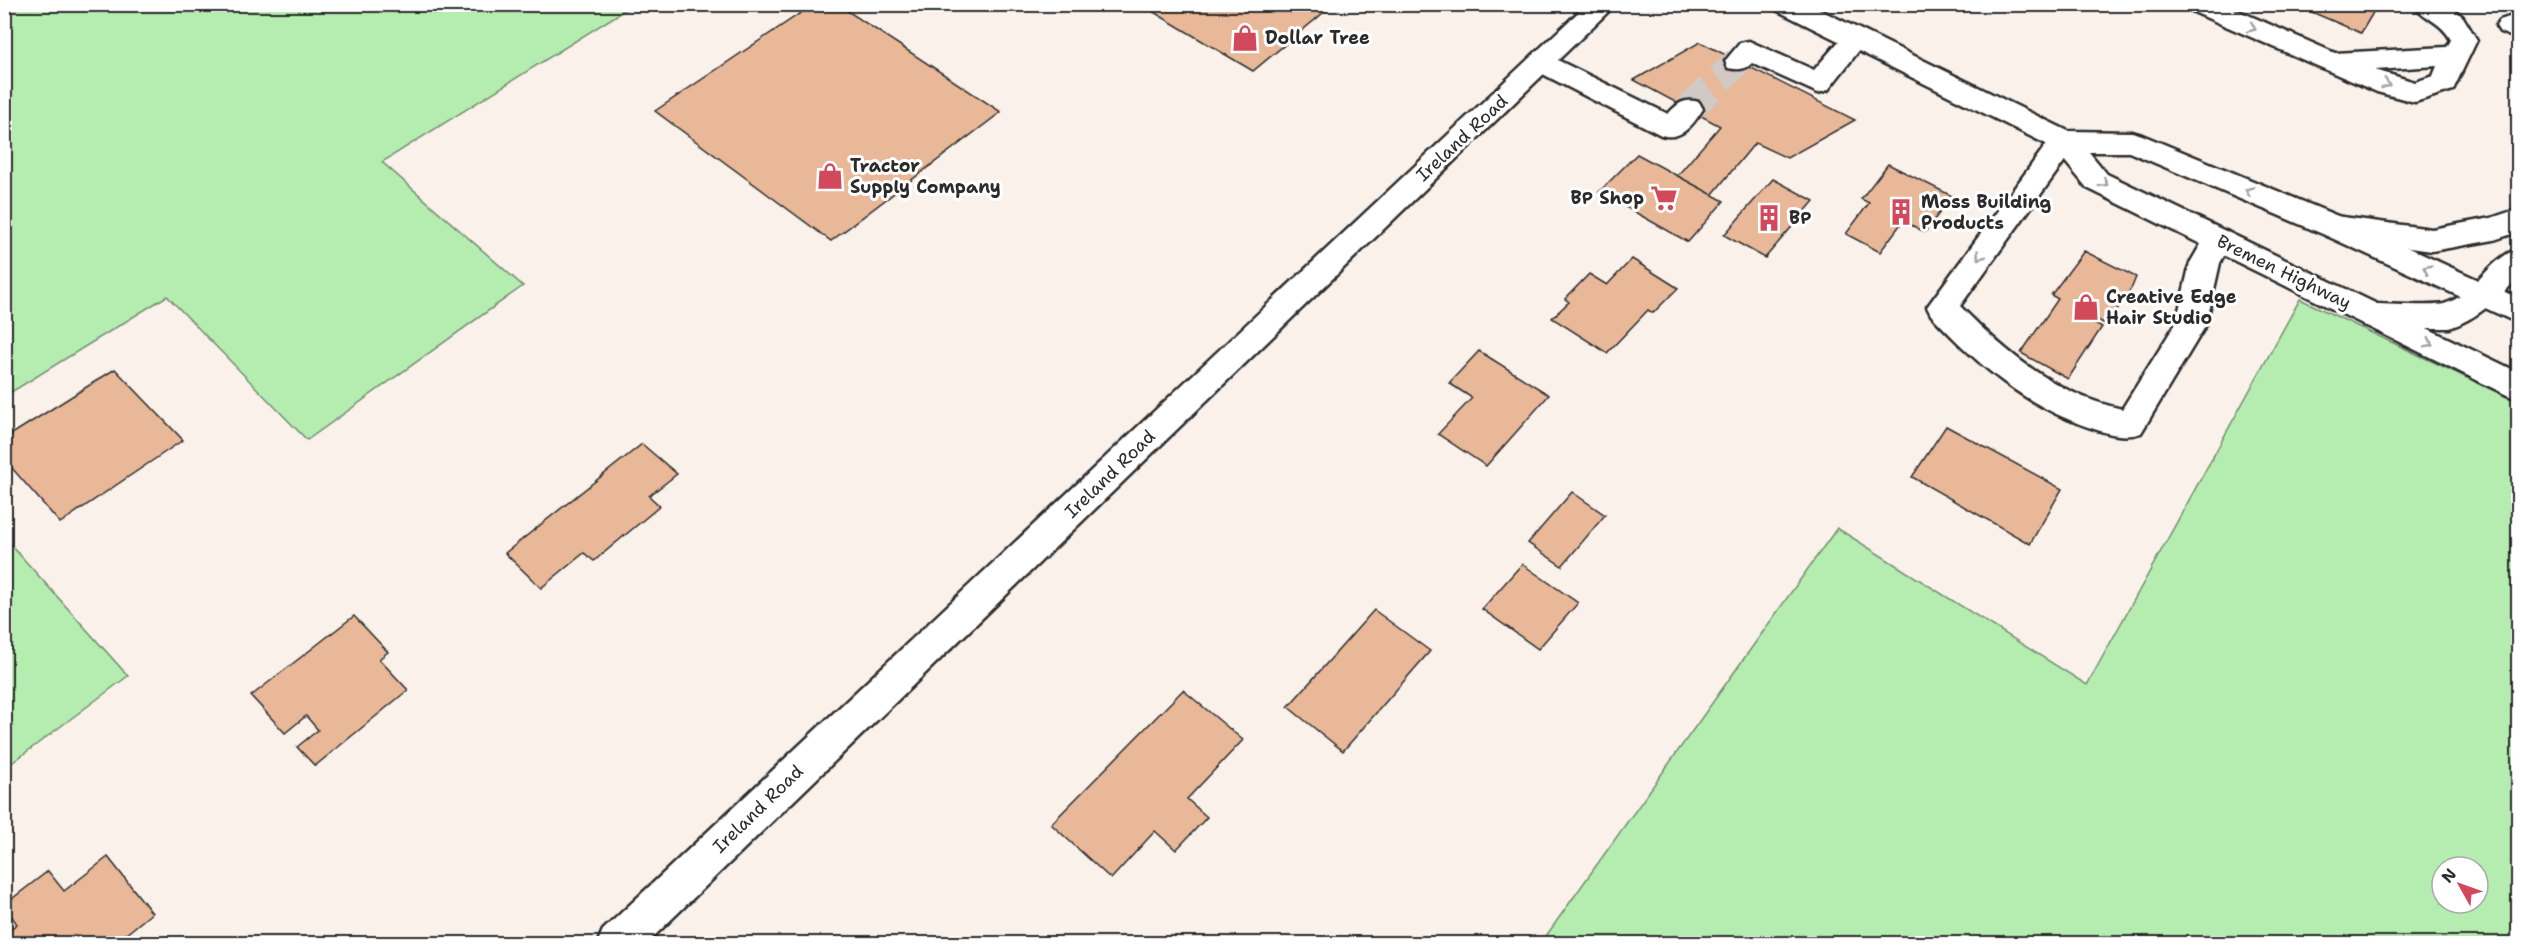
<svg xmlns="http://www.w3.org/2000/svg" width="2523" height="948" viewBox="0 0 2523 948" font-family="'Shantell Sans',sans-serif">
	<style>
		.green { fill: #b5edb0; stroke: #708c6e; stroke-width: 1.5; fill-rule: evenodd }
		.building { fill: #e8b899; stroke: #2b2b2b; stroke-width: 1.5 }
		.lines { fill: none; stroke-linecap: round; stroke-linejoin: round }
		.minor-tunnel { stroke: #d1c9c5; stroke-width: 29; stroke-dasharray: 29 14; stroke-linecap: butt }
		.minor-casing { stroke: #2b2b2b; stroke-width: 5 }
		.major-casing { stroke: #2b2b2b; stroke-width: 5 }
		.minor { fill: #fff; fill-rule: evenodd }
		.major { fill: #fff; fill-rule: evenodd }
		.oneway { stroke: #a0a0a0 }
		.labels { text-anchor: middle; stroke-width: 6; stroke-linejoin: round; paint-order: stroke }
		.poi-label { font-size: 18px; font-weight: bold; fill: #2b2b2b; stroke: #fff; text-anchor: start }
		.street-label { font-size: 18px; fill: #2b2b2b; stroke: #fff }
	</style>
	<rect width="100%" height="100%" fill="#faf1eb"/>
	<filter id="ink" filterUnits="userSpaceOnUse"><feTurbulence type="fractalNoise" baseFrequency=".0167" numOctaves="2"/><feDisplacementMap in="SourceGraphic" scale="12" xChannelSelector="R" yChannelSelector="G"/><feConvolveMatrix kernelMatrix="1 2 1 2 8 2 1 2 1" color-interpolation-filters="sRGB"/></filter>
	<g filter="url(#ink)">
		<g class="green">
			<polygon points="4,5 5,4 633,5 382,162 523,286 307,440 167,296 5,396"/>
			<path d="M2300,299L2518,402V943H1541L1837,528L2087,685ZM2442,867H2478V903H2442Z"/>
			<polygon points="4,537 128,676 5,768 4,768"/>
		</g>
		<g class="building">
			<polygon points="814,4 837,4 1001,112 831,241 655,111"/>
			<polygon points="1140,4 1334,4 1253,71"/>
			<polygon points="2293,4 2378,4 2361,33"/>
			<polygon points="1700,42 1855,120 1787,158 1755,143 1712,195 1677,176 1720,126 1634,80"/>
			<polygon points="1637,154 1724,201 1688,242 1599,192"/>
			<polygon points="1888,164 1952,196 1925,232 1903,221 1880,252 1846,234 1869,203 1861,199"/>
			<polygon points="1773,179 1814,201 1765,258 1724,235"/>
			<polygon points="2084,251 2136,277 2132,287 2107,325 2089,315 2087,319 2102,327 2068,379 2021,353 2058,299 2051,295"/>
			<polygon points="1632,259 1678,288 1653,313 1648,310 1607,353 1552,318 1569,302 1565,299 1589,274 1607,285"/>
			<polygon points="1479,351 1549,395 1486,466 1438,434 1472,398 1449,383"/>
			<polygon points="115,369 183,440 60,523 4,459 4,439"/>
			<polygon points="1946,426 2062,489 2030,544 1912,477"/>
			<polygon points="642,444 677,474 649,496 660,506 594,561 584,553 541,588 505,553"/>
			<polygon points="1572,492 1605,515 1562,566 1528,543"/>
			<polygon points="1522,564 1578,603 1538,649 1482,609"/>
			<polygon points="1374,610 1430,651 1343,751 1288,707"/>
			<polygon points="354,616 388,652 379,659 408,690 315,766 297,747 318,730 306,716 285,733 251,696"/>
			<polygon points="1183,690 1243,740 1187,799 1207,817 1176,850 1155,831 1111,879 1051,824"/>
			<polygon points="108,857 152,913 114,944 4,944 4,934 17,924 4,905 48,871 64,891"/>
		</g>
		<g class="lines">
			<polyline class="minor-tunnel" points="1689,109 1738,61"/>
			<defs>
				<g id="minor">
					<path d="M2185,4H2223L2335,53L2447,47L2451,40C2441,21 2422,18 2413,4H2448L2463,17L2477,40L2453,90L2415,102L2377,92L2189,10ZM2437,66L2433,76L2415,82L2375,70Z"/>
					<polygon points="2509,17 2518,20 2518,39 2500,32 2496,26 2500,20"/>
					<path d="M1855,30L1864,33L1868,39L1828,90L1818,93L1752,63C1745,70 1738,70 1728,68L1725,61L1740,43L1749,41L1814,70L1846,33Z"/>
					<path d="M1543,53L1668,114C1678,103 1684,98 1699,102L1703,109C1693,125 1681,141 1661,135L1533,69L1530,62L1533,55Z"/>
					<path d="M2064,131L2074,134L2078,141L2074,148L1960,306C2006,353 2056,395 2122,409L2176,323L2190,263L2208,232L2218,229L2228,232L2233,240L2220,263L2206,325L2141,433C2124,439 2105,433 2088,427C2024,405 1977,364 1931,315L1927,307L2054,134Z"/>
					<polygon points="2518,209 2518,232 2494,240 2432,251 2335,238 2325,235 2320,227 2325,219 2335,216 2432,229 2491,218"/>
					<path d="M2518,249V278C2498,299 2477,319 2449,328H2374L2363,325L2359,316L2363,307L2374,304C2389,304 2432,307 2444,304C2475,295 2489,258 2518,249Z"/>
				</g>
				<g id="major">
					<polygon points="1587,4 1616,4 646,944 597,944 603,930"/>
					<polygon points="1772,4 1808,4 2068,131 2132,132 2142,135 2345,219 2518,298 2518,323 2325,235 2129,152 2089,152 2107,174 2518,372 2518,399 2507,395 2087,188 2054,148 1776,10"/>
				</g>
			</defs>
			<use href="#minor" class="minor-casing"/>
			<use href="#major" class="major-casing"/>
			<use href="#minor" class="minor"/>
			<use href="#major" class="major"/>
		</g>
		<defs><path id="oneway-chevron" d="M-2-3.5L2.5 0L-2 3.5" fill="none" stroke-width="1.6" stroke-linecap="round" stroke-linejoin="round" transform="scale(1.5)"/></defs>
		<g class="oneway">
			<use href="#oneway-chevron" transform="translate(2252 28) rotate(24)"/>
			<use href="#oneway-chevron" transform="translate(2386 84) rotate(18)"/>
			<use href="#oneway-chevron" transform="translate(2104 183) rotate(31)"/>
			<use href="#oneway-chevron" transform="translate(2249 191) rotate(-157)"/>
			<use href="#oneway-chevron" transform="translate(1980 256) rotate(126)"/>
			<use href="#oneway-chevron" transform="translate(2427 269) rotate(-155)"/>
			<use href="#oneway-chevron" transform="translate(2429 343) rotate(26)"/>
		</g>
	</g>
	<defs>
		<symbol id="shop-bare" viewBox="-9 -9 18 18"><path d="M-5-2.5h2.3a2.7 3.5 0 0 1 5.4 0H5L5.5 6h-11ZM-1.5-2.5h3a1.5 2.3 0 0 0-3 0Z" fill="#d1495b" stroke="#fff" stroke-width="2.5" paint-order="stroke"/></symbol>
		<symbol id="supermarket-bare" viewBox="-9 -9 18 18"><path d="M-6-5.5h2.5l.6 2H6L4.5 2H-2.5L-4.4-4H-6ZM-1.5 3.2a1.3 1.3 0 1 0 .1 0ZM3 3.2a1.3 1.3 0 1 0 .1 0Z" fill="#d1495b" stroke="#fff" stroke-width="2.5" paint-order="stroke"/></symbol>
		<symbol id="building-bare" viewBox="-9 -9 18 18"><path d="M-4-6H4V6H1V3H-1V6H-4ZM-2.5-4.3h1.7v1.8h-1.7ZM.8-4.3h1.7v1.8H.8ZM-2.5-1h1.7V.8h-1.7ZM.8-1h1.7V.8H.8Z" fill="#d1495b" stroke="#fff" stroke-width="2.5" paint-order="stroke"/></symbol>
	</defs>
	<g fill-rule="evenodd">
		<use href="#shop-bare" x="1226" y="19" width="38" height="38"/>
		<use href="#shop-bare" x="811" y="157" width="38" height="38"/>
		<use href="#supermarket-bare" x="1645" y="179" width="38" height="38"/>
		<use href="#building-bare" x="1882" y="193" width="38" height="38"/>
		<use href="#building-bare" x="1750" y="199" width="38" height="38"/>
		<use href="#shop-bare" x="2067" y="288" width="38" height="38"/>
	</g>
	<g class="labels">
		<g class="poi-label">
			<text x="1265" y="44">Dollar Tree</text>
			<text x="850" y="172">Tractor<tspan x="850" dy="21">Supply Company</tspan></text>
			<text x="1644" y="204" text-anchor="end">BP Shop</text>
			<text x="1921" y="208">Moss Building<tspan x="1921" dy="21">Products</tspan></text>
			<text x="1789" y="224">BP</text>
			<text x="2106" y="303">Creative Edge<tspan x="2106" dy="21">Hair Studio</tspan></text>
		</g>
		<g class="street-label">
			<text transform="translate(1462 138) rotate(-43)" y="6">Ireland Road</text>
			<text transform="translate(2284 272) rotate(26)" y="6">Bremen Highway</text>
			<text transform="translate(1110 474) rotate(-44)" y="6">Ireland Road</text>
			<text transform="translate(758 809) rotate(-44)" y="6">Ireland Road</text>
		</g>
	</g>
	<rect width="2523" height="948" fill="none" stroke="#fff" stroke-width="24"/>
	<rect x="12" y="12" width="2499" height="924" fill="none" stroke="#2b2b2b" stroke-width="2" filter="url(#ink)"/>
	<g transform="translate(2460 885) rotate(310)"><circle r="28" fill="#ffffff" stroke="#aaaaaa" stroke-width="1.5"/>
	<path d="M0-4.5L10 22L0 15L-10 22Z" fill="#d1495b"/>
	<text y="-9" font-size="16" font-weight="bold" text-anchor="middle" fill="#2b2b2b">N</text>
	</g>
</svg>
